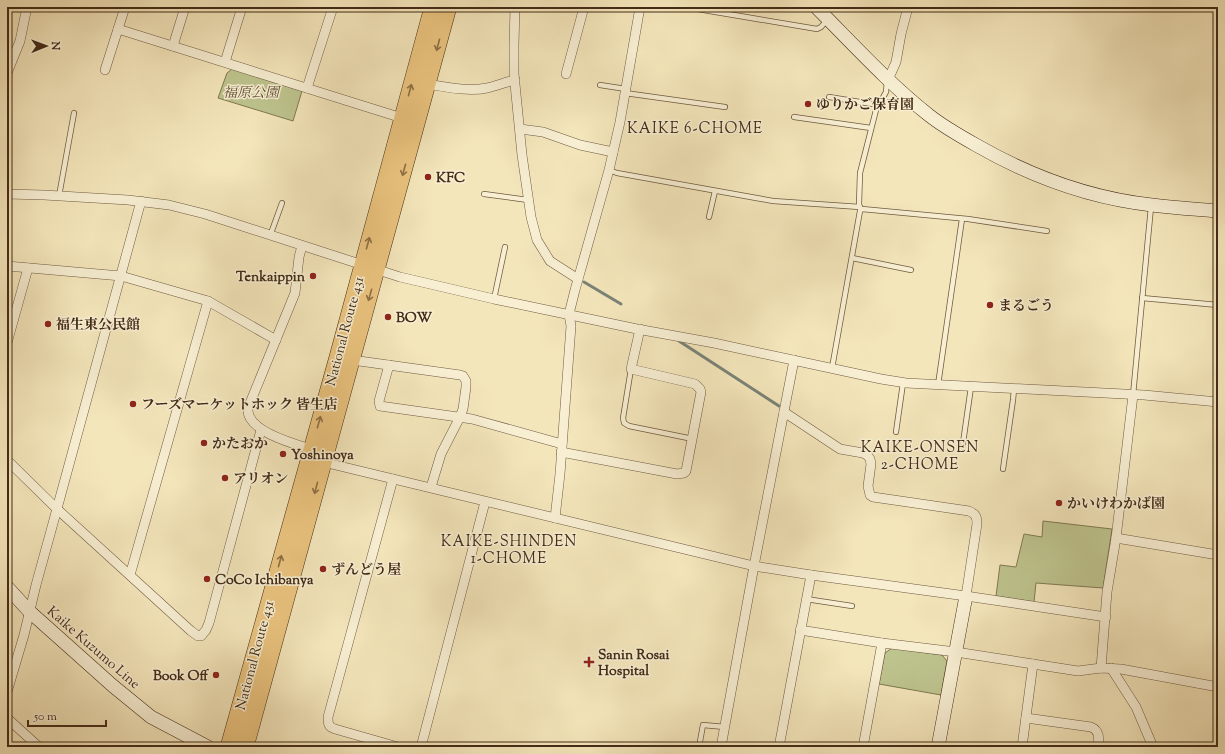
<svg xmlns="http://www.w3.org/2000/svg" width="1225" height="754" viewBox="0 0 1225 754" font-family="'Sorts Mill Goudy','Noto Serif JP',serif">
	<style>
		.green { fill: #bec48e; stroke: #807852 }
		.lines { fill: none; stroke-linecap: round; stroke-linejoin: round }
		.stream { stroke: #7a8378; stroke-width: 3 }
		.lane-casing { stroke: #6f5a40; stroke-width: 6 }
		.street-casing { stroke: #6f5a40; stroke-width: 10 }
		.secondary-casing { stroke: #432b17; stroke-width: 14 }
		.highway-casing { stroke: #432b17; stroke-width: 18 }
		.lane { stroke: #f8efd3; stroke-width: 4.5 }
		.street { stroke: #f8efd3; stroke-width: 9 }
		.secondary { stroke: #f8efd3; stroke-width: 13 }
		.highway { stroke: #eac37e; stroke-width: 17 }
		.oneway { stroke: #8e6f45 }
		.poi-dot { fill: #8f2418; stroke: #f8efd3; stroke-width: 1.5 }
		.labels { text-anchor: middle; stroke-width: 3; stroke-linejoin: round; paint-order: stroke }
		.park-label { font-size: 14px; font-style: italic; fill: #625135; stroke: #f8efd3 }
		.poi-label { font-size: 14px; font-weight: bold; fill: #432b17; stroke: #f8efd3; text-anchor: start }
		.street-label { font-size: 14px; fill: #432b17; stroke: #f8efd3 }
		.neighbourhood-label { font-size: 15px; letter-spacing: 1px; fill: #432b17; stroke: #f8efd3 }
	</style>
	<rect width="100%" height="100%" fill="#f4e6bb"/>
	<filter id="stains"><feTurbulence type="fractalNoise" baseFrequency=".005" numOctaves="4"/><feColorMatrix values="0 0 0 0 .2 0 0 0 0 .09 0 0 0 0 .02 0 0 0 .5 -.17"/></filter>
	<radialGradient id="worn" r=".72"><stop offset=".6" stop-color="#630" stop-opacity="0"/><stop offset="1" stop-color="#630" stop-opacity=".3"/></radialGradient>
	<g class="green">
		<polygon points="232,69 302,91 293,121 218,98 227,73"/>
		<polygon points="1043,521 1112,529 1103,588 1036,583 1034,602 996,596 1000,565 1016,567 1024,534 1042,537"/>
		<polygon points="892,648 942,655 947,661 941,695 879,684 885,653"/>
	</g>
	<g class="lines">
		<g class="stream">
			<polyline points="584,282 621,304"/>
			<polyline points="679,341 779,406"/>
		</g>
		<defs>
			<g id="lane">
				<polyline points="686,7 817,29 821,27 827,20"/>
				<polyline points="600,85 626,89"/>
				<polyline points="625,93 725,107"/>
				<polyline points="829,97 879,105"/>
				<polyline points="794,117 871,128"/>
				<polyline points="609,170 617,173 773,201 860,207"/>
				<polyline points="484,194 528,200"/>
				<polyline points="59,196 74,113"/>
				<polyline points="860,209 859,204 860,173 876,110 886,92 887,81"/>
				<polyline points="709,217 715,191"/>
				<polyline points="270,236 282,203"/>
				<polyline points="852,258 911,270"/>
				<polyline points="1142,298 1218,305"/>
				<polyline points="494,299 505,247"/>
				<polyline points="832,368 860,211 862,209 968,219 1047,231"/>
				<polyline points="631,369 623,418 624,423 629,426 693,439"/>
				<polyline points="938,385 962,219"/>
				<polyline points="1133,395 1151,207"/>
				<polyline points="896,432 903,383"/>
				<polyline points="963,443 971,387"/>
				<polyline points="1003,469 1013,400 1014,389"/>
				<polyline points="806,599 852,606"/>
				<polyline points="699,747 703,725 725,727"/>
			</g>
			<g id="street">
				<polyline points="515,7 514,45 514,74 522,155 531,217 537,240 550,261 578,279"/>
				<polyline points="118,29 402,118"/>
				<polyline points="173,46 185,7"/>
				<polyline points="225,62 242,7"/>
				<polyline points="105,70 125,7"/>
				<polyline points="7,73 20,41 27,7"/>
				<polyline points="566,74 584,7"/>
				<polyline points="888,80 896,62 901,34 908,7"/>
				<path d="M427,84C446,87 468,92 487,88C496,86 506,82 515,80"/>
				<polyline points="307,88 333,7"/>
				<polyline points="520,129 543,132 580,145 613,152"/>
				<polyline points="7,194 44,195 128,200 169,205 205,214 400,277 494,299 637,329 714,343 881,379 906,383 1144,395 1218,402"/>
				<path d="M302,246L299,257L295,293L248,408C245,431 294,444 311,449"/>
				<polyline points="7,266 121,276 208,301 276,340"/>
				<polyline points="7,343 28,268"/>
				<polyline points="352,360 460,375 463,376 466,381 466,387 463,409 460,417 441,454 431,487"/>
				<polyline points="389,365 379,401 380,406 472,419 562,444"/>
				<path d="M784,412L840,449L863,453L868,456L870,459L871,464L868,486L870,495L873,497L969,511C976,514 977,517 977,524L966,596"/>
				<polyline points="561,452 677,474 684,473 686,471 701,392 700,389 695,384 631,369 640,329"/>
				<polyline points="7,460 57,509 191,631 198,636 201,636 206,630 209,623 261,430"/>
				<polyline points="323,462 754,566 811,575 966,596 1106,617"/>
				<path d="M393,479L328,717C328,723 328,727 335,729L398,747"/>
				<polyline points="555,518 560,474 571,326 569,314 575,290 609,170 620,122 640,7"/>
				<polyline points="1116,538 1218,555"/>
				<polyline points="130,575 208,301"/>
				<polyline points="800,630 882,643 956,652 1078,671 1101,668 1121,669 1218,687"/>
				<polyline points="1101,668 1107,592 1116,538 1133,395"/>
				<polyline points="1111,668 1136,707 1153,747"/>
				<polyline points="7,692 24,635 36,585 52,527 141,201"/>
				<polyline points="7,718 39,747"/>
				<path d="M1026,718L1091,727C1100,731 1099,738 1098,747"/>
				<polyline points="421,747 485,502"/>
				<polyline points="721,747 754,566 794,360"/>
				<polyline points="779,747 811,575"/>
				<polyline points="863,747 882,643"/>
				<polyline points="1022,747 1033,664"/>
			</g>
			<g id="secondary">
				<path d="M816,7C853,44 888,83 930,116C944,127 960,136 976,145C1030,176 1089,198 1152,205C1174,208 1196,209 1218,211"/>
				<polyline points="7,587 29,611 113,686 151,717 208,747"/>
				<polyline points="938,747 966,596"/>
			</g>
			<g id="highway">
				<polyline points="229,747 338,357 433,7"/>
				<polyline points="245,747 448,7"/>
			</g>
		</defs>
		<use href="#lane" class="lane-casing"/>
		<use href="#street" class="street-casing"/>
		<use href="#secondary" class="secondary-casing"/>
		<use href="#highway" class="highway-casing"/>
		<use href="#lane" class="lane"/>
		<use href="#street" class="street"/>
		<use href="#secondary" class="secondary"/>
		<use href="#highway" class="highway"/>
	</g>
	<defs><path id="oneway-shaft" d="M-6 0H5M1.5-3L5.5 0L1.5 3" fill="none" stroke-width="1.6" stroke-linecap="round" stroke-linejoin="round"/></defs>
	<g class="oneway">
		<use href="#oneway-shaft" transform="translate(438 45) rotate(105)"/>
		<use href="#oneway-shaft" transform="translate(410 90) rotate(-75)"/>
		<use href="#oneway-shaft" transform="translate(404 170) rotate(105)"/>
		<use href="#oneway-shaft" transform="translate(368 243) rotate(-75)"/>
		<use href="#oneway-shaft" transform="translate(370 295) rotate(106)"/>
		<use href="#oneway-shaft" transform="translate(319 422) rotate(-74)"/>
		<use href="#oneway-shaft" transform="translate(316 488) rotate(105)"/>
		<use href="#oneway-shaft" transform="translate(280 561) rotate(-75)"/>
	</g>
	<g class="poi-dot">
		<circle cx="808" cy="104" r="4"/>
		<circle cx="428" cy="177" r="4"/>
		<circle cx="313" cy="276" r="4"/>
		<circle cx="990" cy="305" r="4"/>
		<circle cx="388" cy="317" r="4"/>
		<circle cx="48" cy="324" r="4"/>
		<circle cx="133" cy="404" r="4"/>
		<circle cx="204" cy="443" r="4"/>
		<circle cx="283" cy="454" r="4"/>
		<circle cx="225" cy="478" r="4"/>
		<circle cx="1059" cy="503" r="4"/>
		<circle cx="323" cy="569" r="4"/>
		<circle cx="207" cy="579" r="4"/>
		<path d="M587 656h4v4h4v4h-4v4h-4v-4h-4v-4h4z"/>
		<circle cx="216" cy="675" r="4"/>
	</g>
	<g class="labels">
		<g class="park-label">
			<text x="251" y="97">福原公園</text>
		</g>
		<g class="poi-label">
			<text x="816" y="109">ゆりかご保育園</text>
			<text x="436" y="182">KFC</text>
			<text x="305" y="281" text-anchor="end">Tenkaippin</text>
			<text x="998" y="310">まるごう</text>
			<text x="396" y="322">BOW</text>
			<text x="56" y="329">福生東公民館</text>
			<text x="141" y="409">フーズマーケットホック 皆生店</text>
			<text x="212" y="448">かたおか</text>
			<text x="291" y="459">Yoshinoya</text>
			<text x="233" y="483">アリオン</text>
			<text x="1067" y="508">かいけわかば園</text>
			<text x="331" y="574">ずんどう屋</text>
			<text x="215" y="584">CoCo Ichibanya</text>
			<text x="598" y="659">Sanin Rosai<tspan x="598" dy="16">Hospital</tspan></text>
			<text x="208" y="680" text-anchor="end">Book Off</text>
		</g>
		<g class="street-label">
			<text transform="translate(344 331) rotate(-75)" y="5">National Route 431</text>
			<text transform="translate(94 647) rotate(41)" y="5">Kaike Kuzumo Line</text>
			<text transform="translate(254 655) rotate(-75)" y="5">National Route 431</text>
		</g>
		<g class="neighbourhood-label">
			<text x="695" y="133">KAIKE 6-CHOME</text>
			<text x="920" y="452">KAIKE-ONSEN<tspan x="920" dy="17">2-CHOME</tspan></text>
			<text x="509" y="546">KAIKE-SHINDEN<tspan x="509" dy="17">1-CHOME</tspan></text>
		</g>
	</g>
	<rect width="1225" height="754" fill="none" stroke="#f4e6bb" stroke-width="24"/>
	<rect x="8" y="8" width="1209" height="738" fill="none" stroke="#432b17" stroke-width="2"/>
	<rect x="12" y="12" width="1201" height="730" fill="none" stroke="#432b17"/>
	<g transform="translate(46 46) rotate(89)" stroke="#f8efd3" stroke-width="3" paint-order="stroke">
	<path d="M0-3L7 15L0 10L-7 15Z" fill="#432b17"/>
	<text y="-6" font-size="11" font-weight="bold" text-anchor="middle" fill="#432b17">N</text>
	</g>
	<path d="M28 720v6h78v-6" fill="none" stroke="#432b17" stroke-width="2"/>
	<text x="34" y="720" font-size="12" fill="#432b17" stroke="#f8efd3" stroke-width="3" paint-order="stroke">50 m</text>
	<rect width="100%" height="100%" filter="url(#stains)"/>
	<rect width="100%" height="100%" fill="url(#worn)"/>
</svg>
